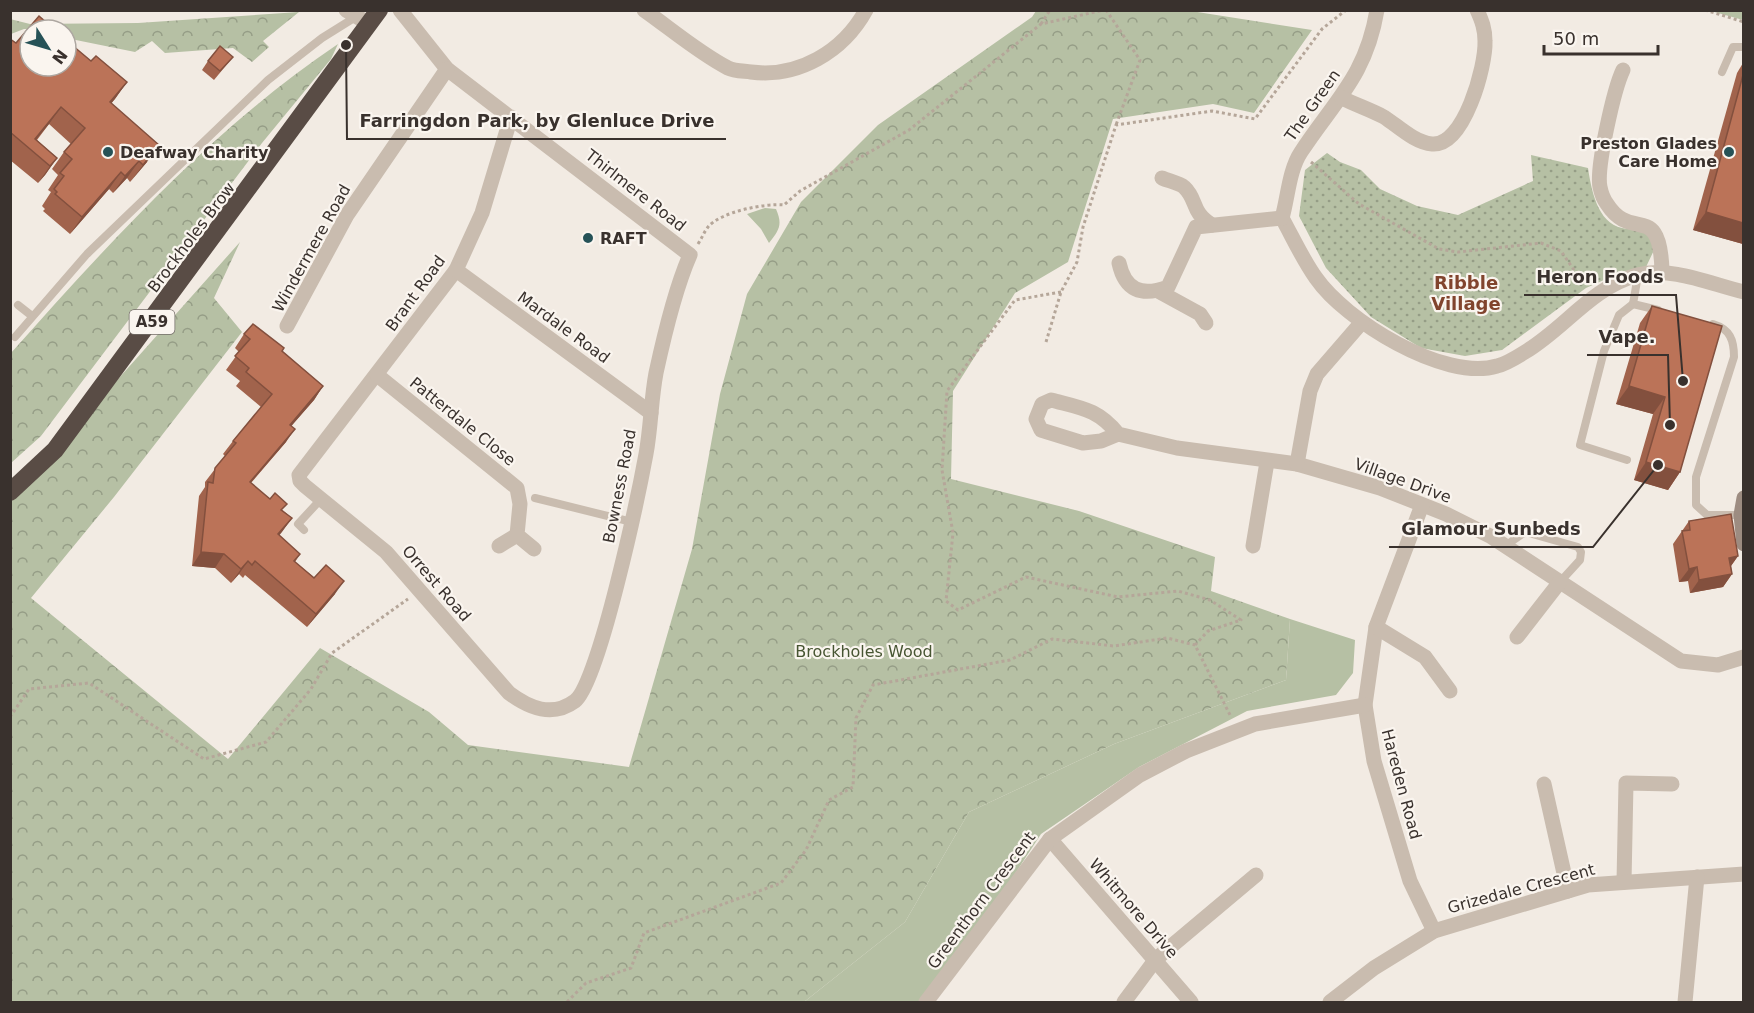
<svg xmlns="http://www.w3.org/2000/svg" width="1754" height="1013" viewBox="0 0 1754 1013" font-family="'DejaVu Sans',sans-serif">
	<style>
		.grass { fill: url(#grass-dots) }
		.forest { fill: url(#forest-crowns) }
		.cemetery { fill: url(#cemetery-stones) }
		.park { fill: #b6c0a4 }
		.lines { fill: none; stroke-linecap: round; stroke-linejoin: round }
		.path { stroke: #b5a699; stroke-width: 3; stroke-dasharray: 3 3; stroke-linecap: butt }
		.lane { stroke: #c9bcaf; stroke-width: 8 }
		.street { stroke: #c9bcaf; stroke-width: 15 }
		.secondary { stroke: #9d8c81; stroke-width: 15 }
		.highway { stroke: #594c45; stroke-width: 18 }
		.wall { fill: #a1634c }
		.shaded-wall { fill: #83503e }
		.building { fill: #bb7358; stroke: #83503e; stroke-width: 1.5 }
		.poi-dot { fill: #265257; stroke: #faf5ef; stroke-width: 2 }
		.labels { text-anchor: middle; stroke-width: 4.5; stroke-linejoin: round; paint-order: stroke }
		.shield { fill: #faf5ef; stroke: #736c67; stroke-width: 1.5 }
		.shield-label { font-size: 15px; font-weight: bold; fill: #39312d }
		.street-label { font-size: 16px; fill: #39312d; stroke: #faf5ef }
		.poi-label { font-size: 16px; font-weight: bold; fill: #39312d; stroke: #faf5ef; text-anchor: start }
		.park-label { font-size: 16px; fill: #475532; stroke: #faf5ef }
		.neighbourhood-label { font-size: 18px; font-weight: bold; fill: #81442d; stroke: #faf5ef }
		.leader { fill: none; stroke: #39312d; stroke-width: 2 }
		.callout-dot { fill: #39312d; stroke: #faf5ef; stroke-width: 2 }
		.callout-label { font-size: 18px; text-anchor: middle; font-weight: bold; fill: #39312d; stroke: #faf5ef; stroke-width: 4.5; stroke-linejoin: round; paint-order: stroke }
	</style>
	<defs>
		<pattern id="grass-dots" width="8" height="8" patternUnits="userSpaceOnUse" patternTransform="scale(1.5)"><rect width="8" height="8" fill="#b6c0a4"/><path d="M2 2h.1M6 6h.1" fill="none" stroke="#959d86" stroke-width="1.8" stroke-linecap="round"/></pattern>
		<pattern id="forest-crowns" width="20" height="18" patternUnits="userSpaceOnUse" patternTransform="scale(1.5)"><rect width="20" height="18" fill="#b6c0a4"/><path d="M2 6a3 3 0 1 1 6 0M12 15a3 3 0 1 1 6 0" fill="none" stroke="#959d86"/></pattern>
		<pattern id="cemetery-stones" width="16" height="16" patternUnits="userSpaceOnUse" patternTransform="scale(1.5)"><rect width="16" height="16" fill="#b6c0a4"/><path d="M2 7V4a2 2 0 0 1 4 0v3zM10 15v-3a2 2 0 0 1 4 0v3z" fill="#959d86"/></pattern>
	</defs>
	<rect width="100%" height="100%" fill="#f2ebe3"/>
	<path class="grass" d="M1327,153L1340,162L1361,170L1380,189L1417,206L1458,215L1533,181L1531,155L1588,168C1591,188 1597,223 1622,228C1633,230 1641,230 1651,234L1655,248L1646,267L1615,275L1586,288L1502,350L1465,356L1421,348L1371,317L1326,268L1299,216L1305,170Z"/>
	<g class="forest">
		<polygon points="1036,11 1191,11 1312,30 1254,113 1213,104 1113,119 1068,262 1015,293 953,391 951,479 1079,511 1215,557 1211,591 1290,619 1286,680 1114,744 969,812 905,922 804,1002 11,1002 10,490 55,450 240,242 214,298 242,332 114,497 31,598 228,759 320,648 429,712 468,745 629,767 692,549 720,394 747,294 801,202 878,125 1032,17"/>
		<polygon points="299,12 263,41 269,47 252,62 233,48 165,53 152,41 135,52 66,38 66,30 24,29 11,34 10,19 30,24 138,23"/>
		<path d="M338,44L331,59L262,143L41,436L11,463V353C110,242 213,128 338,44Z"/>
	</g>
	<polygon class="cemetery" points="1711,11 1743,11 1743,20"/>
	<g class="park">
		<path d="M765,208L776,209C783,225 779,230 769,243L761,229L747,214Z"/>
		<polygon points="1290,619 1355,640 1353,673 1336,695 1247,711 1139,767 1041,834 931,1002 804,1002 905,922 969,812 1114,744 1286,680"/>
	</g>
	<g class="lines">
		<g class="path">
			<polyline points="1106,10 1140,60 1116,125"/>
			<polyline points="1705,10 1744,22"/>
			<polyline points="1041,24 1050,10"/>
			<polyline points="1311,162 1359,204 1439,249 1458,252 1541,243 1561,251 1576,273 1594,281"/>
			<path d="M698,244C702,238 704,232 708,227C720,212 765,203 784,205L800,191L909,130L1041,24L1104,10"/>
			<polyline points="1061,292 1015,300 947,391 942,470 953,533 946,601 958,610 1026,577 1118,597 1178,591 1210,600 1241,620 1208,631 1195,645 1231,717"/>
			<polyline points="1046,342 1061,292 1077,262 1083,227 1116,125 1212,111 1255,119 1322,29 1346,10"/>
			<polyline points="10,717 29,689 89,683 204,759 266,742 311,689 332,653 408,599"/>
			<polyline points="567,1002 586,983 631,968 644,933 781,883 806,850 829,800 853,787 856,718 873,685 1010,660 1052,639 1114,646 1167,638 1195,645"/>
		</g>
		<g class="lane">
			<polyline points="1722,72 1733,47 1744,47"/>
			<polyline points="1638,275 1633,304 1658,310"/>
			<polyline points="18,305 32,316"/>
			<path d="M1713,324C1730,329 1734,340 1734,357L1696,477V505L1707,515H1741"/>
			<polyline points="15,337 87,254 268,80 322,38 354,18"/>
			<polyline points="1627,460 1580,445 1604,351 1619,315 1633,304"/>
			<polyline points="535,498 632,522"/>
			<polyline points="304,530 298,524 322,498"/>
			<polyline points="1505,546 1525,532 1578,547 1581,552 1580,560 1559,583"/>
		</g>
		<g class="street">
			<polyline points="346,10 369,24"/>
			<path d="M400,10L447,69L690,255C675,289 664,336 656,373C651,399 651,427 646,454C639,492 599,683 575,701C552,718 529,708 509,693L386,552L305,486L300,481L299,475L456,270L482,213L511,117"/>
			<path d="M644,10C671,29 699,53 728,68C734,71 744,71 751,72C798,78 843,52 866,10"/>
			<path d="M1377,10C1366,76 1335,100 1301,152C1289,170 1288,197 1282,218C1293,238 1303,260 1316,278C1345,320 1444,382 1497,366C1506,364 1517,357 1525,352C1565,328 1591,288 1637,275C1672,266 1710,284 1744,292"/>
			<path d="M1623,70C1614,89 1596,168 1600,187C1601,192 1604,200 1607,204C1632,243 1660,200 1662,271"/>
			<path d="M1342,98C1356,105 1371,110 1384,117C1398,126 1415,143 1432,144C1464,147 1486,66 1485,41C1485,29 1482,21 1477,10"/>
			<path d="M1162,178C1169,181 1179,183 1184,187C1198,200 1190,211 1212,225"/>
			<path d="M1119,263C1125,290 1141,297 1168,287L1196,227L1282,218"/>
			<polyline points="456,270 651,413"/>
			<polyline points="1158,291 1200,314 1206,323"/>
			<polyline points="287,326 347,215 447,69"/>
			<polyline points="377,375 517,488 520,504 517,535 534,549"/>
			<path d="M1118,434C1098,409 1081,408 1051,400L1042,404L1036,419L1041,430L1083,443L1101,441L1118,434L1177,448L1297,464L1380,488L1446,514L1490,536L1681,661L1718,665L1744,657"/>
			<polyline points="1297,464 1310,391 1317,374 1362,322"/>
			<polyline points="1422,505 1376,627 1365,705 1374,761 1410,881 1434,931"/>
			<polyline points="499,546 517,535"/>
			<polyline points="1253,546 1267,462"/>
			<polyline points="1376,627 1425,657 1450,691"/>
			<polyline points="1517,637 1559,583"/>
			<polyline points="1544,784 1568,891"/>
			<polyline points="1050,839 1191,1002"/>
			<polyline points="1624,882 1626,783 1672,784"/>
			<polyline points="926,1002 1050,839 1140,775 1186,751 1255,724 1365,705"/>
			<polyline points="1124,1002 1156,959 1256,875"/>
			<polyline points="1330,1002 1374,968 1434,931 1588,885 1744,874"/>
			<polyline points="1685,1002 1697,877"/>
		</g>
		<polyline class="secondary" points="1744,498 1741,515 1744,544"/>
		<polyline class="highway" points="10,492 55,450 379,10"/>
	</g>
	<g class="wall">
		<polygon points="10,39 16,43 91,61 127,82 111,104 147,162 130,182 127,178 113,193 109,189 70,234 43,211 45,209 42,206 51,192 48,190 58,175 52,169 64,152 71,144 49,124 37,140 57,158 45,175 38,183 10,160"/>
		<polygon points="233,57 214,80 202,70 208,61"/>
		<polygon points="1743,63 1743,244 1693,230 1737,73"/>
		<polygon points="1652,306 1680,472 1668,490 1634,480 1653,414 1616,404 1640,323"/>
		<polygon points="244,334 282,351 323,386 314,400 291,426 286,442 251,483 292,518 279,535 300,554 295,562 335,594 307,627 245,575 243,578 239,574 231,583 215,568 192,566 199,496 205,487 205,482 225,456 223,454 233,441 261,407 236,386 240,381 226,370 239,352 235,348"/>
		<polygon points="1689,521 1738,556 1731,566 1732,574 1723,587 1690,593 1688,581 1679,582 1673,544"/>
	</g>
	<g class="shaded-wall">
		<polygon points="127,82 115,99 97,119 110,102"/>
		<polygon points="61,107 49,124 29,148 35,139"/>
		<polygon points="159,145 147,162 130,182 143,165"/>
		<polygon points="57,158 45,175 38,183 50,166"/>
		<polygon points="139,161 127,178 113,193 125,176"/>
		<polygon points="121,172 109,189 70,234 82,217"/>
		<polygon points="1706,212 1743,223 1743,244 1693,230"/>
		<polygon points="323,386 314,400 281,438 290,425"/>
		<polygon points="1629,386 1665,397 1653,414 1616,404"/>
		<polygon points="295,429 286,442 240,495 250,482"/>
		<polygon points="1646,462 1680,472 1668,490 1634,480"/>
		<polygon points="292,518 282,532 269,548 278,534"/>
		<polygon points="201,552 224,554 215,568 192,566"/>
		<polygon points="1738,556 1728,570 1729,558"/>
		<polygon points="248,561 239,574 231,583 241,569"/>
		<polygon points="1697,567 1688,581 1679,582 1689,569"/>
		<polygon points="1732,574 1723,587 1690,593 1699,580"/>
		<polygon points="344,581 335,594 307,627 316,614"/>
	</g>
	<g class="building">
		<polygon points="39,16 55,30 30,30 30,66 66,66 66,40 91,61 96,56 127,82 110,102 159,145 143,165 139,161 125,176 121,172 82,217 55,194 57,192 54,189 64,176 60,173 72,159 64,152 85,128 61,107 35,139 57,158 50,166 10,132 10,39 16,43"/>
		<polygon points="220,46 233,57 220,71 208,61"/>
		<polygon points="1743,75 1743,223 1706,212"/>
		<polygon points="1652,306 1722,326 1680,472 1646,462 1665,397 1629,386"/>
		<polygon points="253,324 284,348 282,351 323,386 290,425 295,429 250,482 270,499 275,493 287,504 281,510 292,518 278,534 300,554 294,561 314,578 326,565 344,581 316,614 255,561 252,565 248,561 241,569 224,554 201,552 208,482 213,483 215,468 236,443 233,441 272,394 246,372 249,368 235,356 250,339 244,334"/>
		<polygon points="1731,514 1738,556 1729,558 1732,574 1699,580 1697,567 1689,569 1682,531 1690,530 1689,521"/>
	</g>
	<g class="poi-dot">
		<circle cx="108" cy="152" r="6"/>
		<circle cx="1729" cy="152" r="6"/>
		<circle cx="588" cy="238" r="6"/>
	</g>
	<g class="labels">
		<rect class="shield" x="129.5" y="310" width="45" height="24" rx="4.5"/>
		<g class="shield-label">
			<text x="152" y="327">A59</text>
		</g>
		<g class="street-label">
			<text transform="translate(1312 105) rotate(-55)" y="6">The Green</text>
			<text transform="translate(636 190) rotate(38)" y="6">Thirlmere Road</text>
			<text transform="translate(191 237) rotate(-53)" y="6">Brockholes Brow</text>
			<text transform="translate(311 248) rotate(-61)" y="6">Windermere Road</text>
			<text transform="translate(415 293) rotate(-54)" y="6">Brant Road</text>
			<text transform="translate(564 327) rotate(36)" y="6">Mardale Road</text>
			<text transform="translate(463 421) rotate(39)" y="6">Patterdale Close</text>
			<text transform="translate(1403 480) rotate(20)" y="6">Village Drive</text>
			<text transform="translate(619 486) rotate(-79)" y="6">Bowness Road</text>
			<text transform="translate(437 583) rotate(49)" y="6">Orrest Road</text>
			<text transform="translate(1402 784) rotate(75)" y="6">Hareden Road</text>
			<text transform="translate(1521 888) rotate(-15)" y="6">Grizedale Crescent</text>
			<text transform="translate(981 900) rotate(-53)" y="6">Greenthorn Crescent</text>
			<text transform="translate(1134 908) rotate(49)" y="6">Whitmore Drive</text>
		</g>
		<g class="poi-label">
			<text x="1717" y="149" text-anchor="end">Preston Glades<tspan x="1717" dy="18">Care Home</tspan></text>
			<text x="120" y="158">Deafway Charity</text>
			<text x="600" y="244">RAFT</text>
		</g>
		<g class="park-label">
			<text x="864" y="657">Brockholes Wood</text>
		</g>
		<g class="neighbourhood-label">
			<text x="1466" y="289">Ribble<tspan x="1466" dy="21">Village</tspan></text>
		</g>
	</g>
	<path class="leader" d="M346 45L347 139H726M1683 381L1676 295H1524M1670 425L1668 355H1587M1658 465L1593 547H1389"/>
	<g class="callout-dot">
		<circle cx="346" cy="45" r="6"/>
		<circle cx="1683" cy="381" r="6"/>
		<circle cx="1670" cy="425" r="6"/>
		<circle cx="1658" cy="465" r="6"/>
	</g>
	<g class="callout-label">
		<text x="537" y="127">Farringdon Park, by Glenluce Drive</text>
		<text x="1600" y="283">Heron Foods</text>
		<text x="1627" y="343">Vape.</text>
		<text x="1491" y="535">Glamour Sunbeds</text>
	</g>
	<rect width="1754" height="1013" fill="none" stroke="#39312d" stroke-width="24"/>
	<g transform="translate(48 48) rotate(127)"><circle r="28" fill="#faf5ef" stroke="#ada7a1" stroke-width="1.5"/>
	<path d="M0-4.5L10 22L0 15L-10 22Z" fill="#265257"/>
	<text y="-9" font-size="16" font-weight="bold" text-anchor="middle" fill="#39312d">N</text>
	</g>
	<path d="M1544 45v9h114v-9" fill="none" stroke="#39312d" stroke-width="3"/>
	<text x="1553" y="45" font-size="18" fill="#39312d" stroke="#faf5ef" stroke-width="4.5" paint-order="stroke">50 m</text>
</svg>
